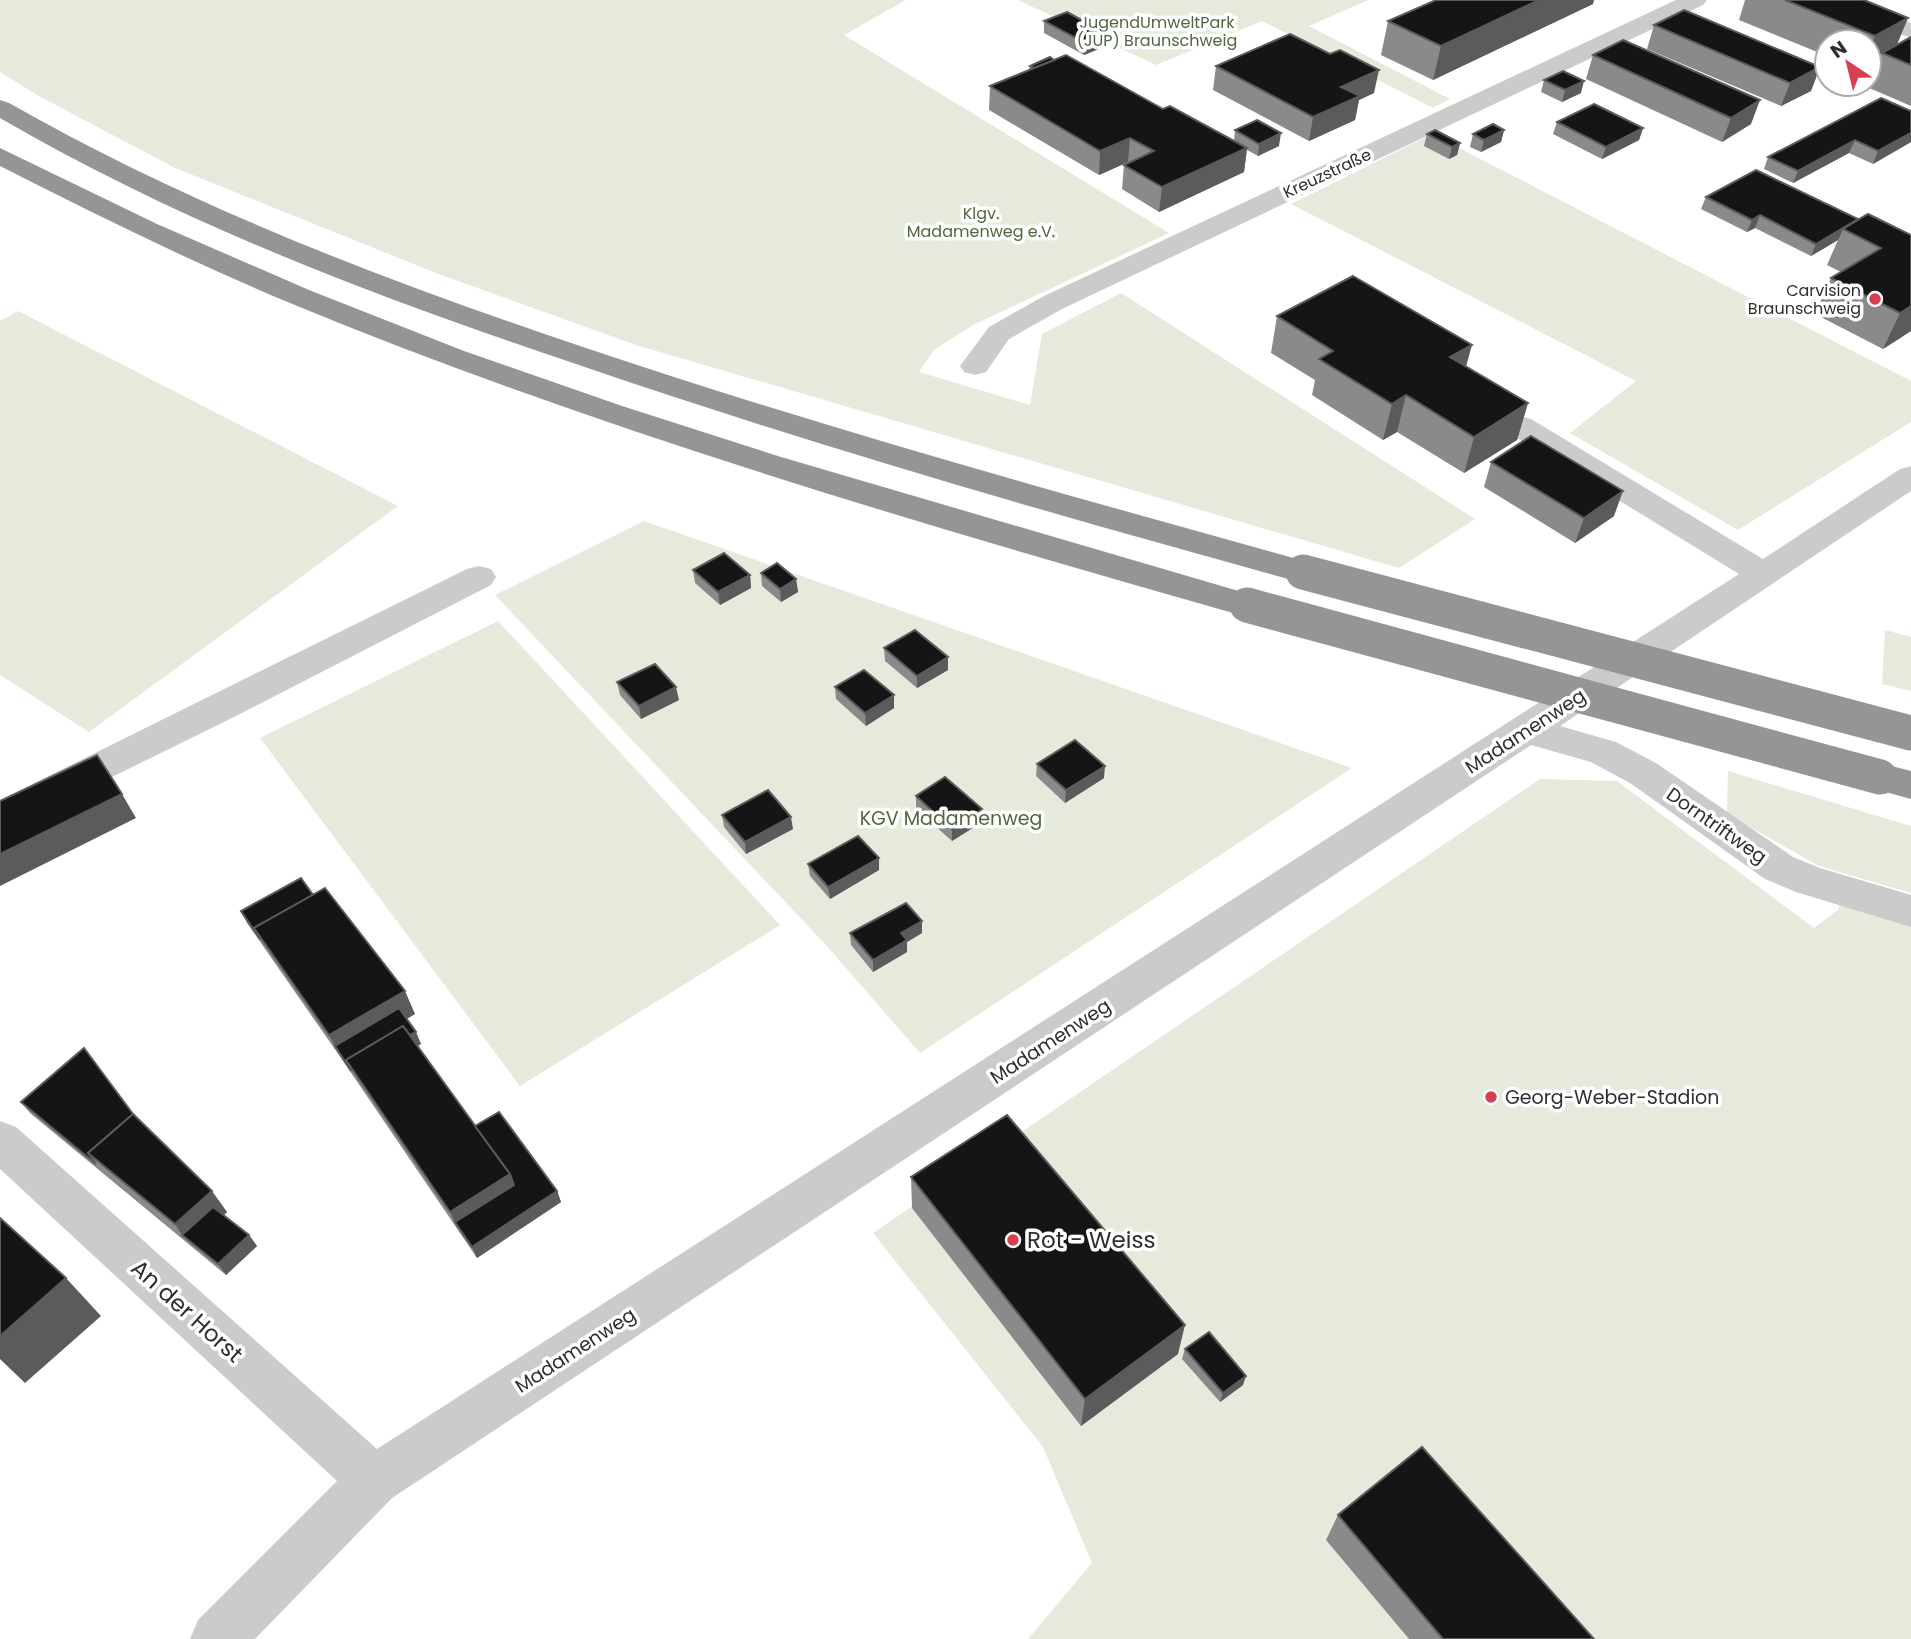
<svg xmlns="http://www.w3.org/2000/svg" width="1911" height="1639" viewBox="0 0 1911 1639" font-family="Poppins,sans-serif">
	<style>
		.green { fill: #e5eadd }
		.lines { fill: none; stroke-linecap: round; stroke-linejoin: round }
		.minor { fill: #cbcbcb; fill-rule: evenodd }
		.highway { fill: #959595; fill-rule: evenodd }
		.highway-bridge { stroke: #959595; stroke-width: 35 }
		.wall { fill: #8a8a8a }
		.shaded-wall { fill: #5b5b5b }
		.building { fill: #151515; stroke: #5b5b5b; stroke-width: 2 }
		.poi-dot { fill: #d64051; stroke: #fff; stroke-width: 2.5 }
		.labels { text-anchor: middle; stroke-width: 7; stroke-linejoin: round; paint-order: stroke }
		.far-park-label { font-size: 16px; fill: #536640; stroke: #fff }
		.far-street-label { font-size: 16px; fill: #2e2e2e; stroke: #fff }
		.far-poi-label { font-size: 16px; fill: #2e2e2e; stroke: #fff; text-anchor: end }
		.street-label { font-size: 19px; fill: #2e2e2e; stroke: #fff }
		.park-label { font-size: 19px; fill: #536640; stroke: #fff }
		.poi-label { font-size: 19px; fill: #2e2e2e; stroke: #fff; text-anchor: start }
		.near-poi-label { font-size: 23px; fill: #2e2e2e; stroke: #fff; text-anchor: start }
		.near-street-label { font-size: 23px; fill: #2e2e2e; stroke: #fff }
	</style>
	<rect width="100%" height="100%" fill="#fff"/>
	<g class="green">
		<polygon points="0,0 906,0 844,35 1169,233 973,325 934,350 919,372 1030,405 1042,334 1121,293 1475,519 1399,568 636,345 436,273 175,168 37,95 0,72"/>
		<polygon points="1018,0 1368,0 1309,26 1450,99 1433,108 1262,21 1156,65"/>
		<polygon points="1432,134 1911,381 1911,422 1738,530 1570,433 1636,381 1291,204"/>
		<polygon points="18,311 398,506 89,732 0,675 0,321"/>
		<polygon points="644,521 1352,768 920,1053 826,945 495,595"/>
		<polygon points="498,621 780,925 520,1086 260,738"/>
		<polygon points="1885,630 1911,637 1911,691 1882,684"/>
		<polygon points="1728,771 1911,826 1911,893 1819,866 1727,814"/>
		<polygon points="1540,779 1617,781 1814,928 1839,909 1839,900 1911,922 1911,1639 1028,1639 1092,1563 1043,1447 873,1233"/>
	</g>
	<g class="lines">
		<g class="minor">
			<polygon points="1676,0 1707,0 1703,5 1062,309 1009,339 986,372 975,375 964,372 960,366 989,327 1042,297"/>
			<polygon points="1814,0 1848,0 1911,23 1911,38 1818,5"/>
			<polygon points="1520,416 1531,419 1763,559 1900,469 1911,466 1911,491 1560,726 1616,742 1656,763 1793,857 1820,868 1911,895 1911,927 1796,892 1765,879 1630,783 1591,762 1531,745 392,1498 255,1639 190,1639 198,1620 337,1481 0,1169 0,1121 16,1127 377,1449 1739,574 1509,433 1504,426 1509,419"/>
			<polygon points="479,566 491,569 496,577 491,585 230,719 0,832 0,800 467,569"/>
		</g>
		<g class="highway">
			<path d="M0,100L9,103C192,207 386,281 586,348C826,429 1071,496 1315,564L1320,572L1315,580L1303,583C1059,516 815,446 576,364C377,297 182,224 0,118Z"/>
			<path d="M0,148L157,224L309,290L464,351L622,406L781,457L1259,597L1264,605L1259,613L1247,617C924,525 600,431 290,303C191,262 95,214 0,166Z"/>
			<polygon points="1880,763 1911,771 1911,799 1867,787 1861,777 1867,767"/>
		</g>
		<g class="highway-bridge">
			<polyline points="1303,572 1911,733"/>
			<polyline points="1247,605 1880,777"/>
		</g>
	</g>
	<g class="wall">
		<polygon points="1745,0 1864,0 1897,45 1911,37 1911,106 1867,87 1878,60 1869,66 1869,42 1827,42 1827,56 1739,20"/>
		<polygon points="1593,4 1433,80 1381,55 1388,21"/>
		<polygon points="1044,21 1107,34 1106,46 1084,55 1044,33"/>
		<polygon points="1654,25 1820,67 1811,91 1781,106 1647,49"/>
		<polygon points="1330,54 1374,93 1359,100 1355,120 1309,141 1213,90 1216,66"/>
		<polygon points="1593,55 1751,124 1722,142 1586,79"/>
		<polygon points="1030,66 1163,109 1234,141 1235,130 1279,146 1258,156 1247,150 1244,172 1159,212 1122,189 1124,165 1129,162 1128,162 1099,175 989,110 990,86 1029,70"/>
		<polygon points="1544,80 1581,93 1562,102 1541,92"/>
		<polygon points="1911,111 1911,142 1873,164 1849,153 1793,183 1764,169 1768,157"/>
		<polygon points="1557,122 1643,128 1639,140 1602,159 1553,134"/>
		<polygon points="1504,130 1501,142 1481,152 1470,147 1473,134"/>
		<polygon points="1427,134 1460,143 1457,155 1449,159 1424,146"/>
		<polygon points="1706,197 1857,221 1911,235 1911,331 1883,349 1815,314 1831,278 1841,272 1827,265 1838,240 1811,256 1755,228 1747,232 1701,209"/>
		<polygon points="1277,316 1466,367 1528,403 1517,440 1464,473 1397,432 1383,440 1312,395 1315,380 1271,353"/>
		<polygon points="1491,462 1614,516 1575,543 1484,487"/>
		<polygon points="693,570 750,575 751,588 720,605 695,583"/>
		<polygon points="761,573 796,579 798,592 781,602 762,586"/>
		<polygon points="884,648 948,670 917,688 885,661"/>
		<polygon points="617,682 679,700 641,719 620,695"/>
		<polygon points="835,687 894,695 894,708 866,726 836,699"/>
		<polygon points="1037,764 1104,778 1065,803 1036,776"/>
		<polygon points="916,796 982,822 952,841 916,809"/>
		<polygon points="722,815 793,829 746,854 724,827"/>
		<polygon points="879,858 879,870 830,899 810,876 808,864"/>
		<polygon points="313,895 415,1014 407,1019 421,1044 418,1046 475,1126 557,1191 561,1202 477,1258 341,1058 247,923 241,911"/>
		<polygon points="922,921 922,933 907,942 907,952 873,972 851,945 850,933"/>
		<polygon points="21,1102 133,1114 227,1212 224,1215 249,1235 257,1246 226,1275 30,1113"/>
		<polygon points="911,1177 1178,1354 1081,1426 912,1208"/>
		<polygon points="1185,1349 1243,1385 1220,1402 1182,1359"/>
		<polygon points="1338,1515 1594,1639 1409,1639 1326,1540"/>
	</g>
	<g class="shaded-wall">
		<polygon points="1539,0 1594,0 1593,4 1433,80 1441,46"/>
		<polygon points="1908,18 1894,52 1882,53 1878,60 1869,66 1869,50 1875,36"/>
		<polygon points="1107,34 1106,46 1084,55 1085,43"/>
		<polygon points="1820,67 1811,91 1781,106 1790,83"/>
		<polygon points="1379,70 1374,93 1359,100 1355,120 1309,141 1313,117 1341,87"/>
		<polygon points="1584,81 1581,93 1562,102 1565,90"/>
		<polygon points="1760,100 1751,124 1722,142 1731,118"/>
		<polygon points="1643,128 1639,140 1602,159 1606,147"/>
		<polygon points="1504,130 1501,142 1481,152 1484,140"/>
		<polygon points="1281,133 1279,146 1258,156 1259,144"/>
		<polygon points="1911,133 1911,142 1873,164 1878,151"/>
		<polygon points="1130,138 1128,162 1099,175 1100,151"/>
		<polygon points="1855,140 1849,153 1793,183 1798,171"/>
		<polygon points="1460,143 1457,155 1449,159 1452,147"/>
		<polygon points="1247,148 1244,172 1159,212 1162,187"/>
		<polygon points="1760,215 1755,228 1747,232 1752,220"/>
		<polygon points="1858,219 1843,229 1838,240 1811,256 1816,244"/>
		<polygon points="1911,306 1911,331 1883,349 1900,313"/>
		<polygon points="1472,345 1462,381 1450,357"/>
		<polygon points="1406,395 1397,432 1383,440 1392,404"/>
		<polygon points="1528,403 1517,440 1464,473 1474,437"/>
		<polygon points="1623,491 1614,516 1575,543 1584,518"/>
		<polygon points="750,575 751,588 720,605 718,592"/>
		<polygon points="796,579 798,592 781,602 780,589"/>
		<polygon points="948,657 948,670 917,688 917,676"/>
		<polygon points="676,687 679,700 641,719 639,706"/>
		<polygon points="894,695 894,708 866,726 865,713"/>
		<polygon points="1105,766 1104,778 1065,803 1066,790"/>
		<polygon points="122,794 136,818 0,886 0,854"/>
		<polygon points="982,809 982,822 952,841 952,829"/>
		<polygon points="791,817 793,829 746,854 745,842"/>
		<polygon points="879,858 879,870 830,899 828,887"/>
		<polygon points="922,921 922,933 907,942 907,952 873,972 873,960 901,933"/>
		<polygon points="405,991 415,1014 342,1057 335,1046 341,1058 329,1035"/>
		<polygon points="416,1032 421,1044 360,1081 353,1070"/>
		<polygon points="510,1174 519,1196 455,1222 460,1233 450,1212"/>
		<polygon points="212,1191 227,1212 193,1243 182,1235 175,1224"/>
		<polygon points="557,1191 561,1202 477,1258 472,1247"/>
		<polygon points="249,1235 257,1246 226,1275 218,1264"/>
		<polygon points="66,1278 101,1316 25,1383 0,1359 0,1336"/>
		<polygon points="1185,1325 1178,1354 1081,1426 1085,1399"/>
		<polygon points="1246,1376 1243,1385 1220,1402 1223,1393"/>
	</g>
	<g class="building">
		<polygon points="1436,0 1539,0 1441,46 1388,21"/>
		<polygon points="1785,0 1864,0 1908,18 1875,36"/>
		<polygon points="1684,10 1820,67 1790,83 1654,25"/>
		<polygon points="1067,12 1107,34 1085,43 1044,21"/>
		<polygon points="1290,34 1330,54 1340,50 1379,70 1341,87 1360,96 1313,117 1216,66"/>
		<polygon points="1911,37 1911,65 1882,53"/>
		<polygon points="1623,40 1760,100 1731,118 1593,55"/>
		<polygon points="1066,55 1163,109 1170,106 1247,148 1162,187 1124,165 1154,151 1130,138 1100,151 990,86"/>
		<polygon points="1050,57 1054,60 1034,68 1030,66"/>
		<polygon points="1563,71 1584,81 1565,90 1544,80"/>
		<polygon points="1881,98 1911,111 1911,133 1878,151 1855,140 1798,171 1768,157"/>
		<polygon points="1594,104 1643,128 1606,147 1557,122"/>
		<polygon points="1257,120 1281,133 1259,144 1235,130"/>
		<polygon points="1493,124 1504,130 1484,140 1473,134"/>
		<polygon points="1435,130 1460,143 1452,147 1427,134"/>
		<polygon points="1756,170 1858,219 1816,244 1760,215 1752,220 1706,197"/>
		<polygon points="1868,214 1911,235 1911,306 1900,313 1831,278 1881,248 1843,229"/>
		<polygon points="1353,276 1472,345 1450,357 1528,403 1474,437 1406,395 1392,404 1319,359 1333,351 1277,316"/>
		<polygon points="1531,436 1623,491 1584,518 1491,462"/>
		<polygon points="724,553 750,575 718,592 693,570"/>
		<polygon points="777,563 796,579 780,589 761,573"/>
		<polygon points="915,630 948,657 917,676 884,648"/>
		<polygon points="655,664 676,687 639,706 617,682"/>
		<polygon points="864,670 894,695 865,713 835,687"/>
		<polygon points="1075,740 1105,766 1066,790 1037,764"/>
		<polygon points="97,755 122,794 0,854 0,801"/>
		<polygon points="945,777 982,809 952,829 916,796"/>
		<polygon points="768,790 791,817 745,842 722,815"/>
		<polygon points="858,836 879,858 828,887 808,864"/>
		<polygon points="301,878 313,895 254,928 260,939 241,911"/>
		<polygon points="325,888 405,991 329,1035 254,928"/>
		<polygon points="906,903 922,921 901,933 907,940 873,960 850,933"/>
		<polygon points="399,1008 416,1032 410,1035 403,1026 346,1060 351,1071 335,1046"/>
		<polygon points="403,1026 510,1174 450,1212 346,1060"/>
		<polygon points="84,1048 133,1114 88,1153 96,1164 21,1102"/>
		<polygon points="499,1112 557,1191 472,1247 455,1222 514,1185 510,1174 475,1126"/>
		<polygon points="133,1114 212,1191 175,1224 88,1153"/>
		<polygon points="1007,1115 1185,1325 1085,1399 911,1177"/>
		<polygon points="213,1207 249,1235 218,1264 182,1235"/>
		<polygon points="0,1218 66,1278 0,1336"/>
		<polygon points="1209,1332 1246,1376 1223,1393 1185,1349"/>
		<polygon points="1422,1447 1594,1639 1443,1639 1338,1515"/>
	</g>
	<g class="poi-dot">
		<circle cx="1875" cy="299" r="7"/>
		<circle cx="1491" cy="1097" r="7"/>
		<circle cx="1013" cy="1240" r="7"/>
	</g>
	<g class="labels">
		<g class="far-park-label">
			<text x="1157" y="28">JugendUmweltPark<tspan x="1157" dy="18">(JUP) Braunschweig</tspan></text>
			<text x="981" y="219">Klgv.<tspan x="981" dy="18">Madamenweg e.V.</tspan></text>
		</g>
		<g class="far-street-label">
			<text transform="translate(1327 173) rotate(-25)" y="6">Kreuzstraße</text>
		</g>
		<g class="far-poi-label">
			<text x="1861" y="296">Carvision<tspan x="1861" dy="18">Braunschweig</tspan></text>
		</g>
		<g class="street-label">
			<text transform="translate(1525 731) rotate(-33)" y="7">Madamenweg</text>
			<text transform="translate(1717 825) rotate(35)" y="7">Dorntriftweg</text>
			<text transform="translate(1050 1041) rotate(-33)" y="7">Madamenweg</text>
			<text transform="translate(575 1350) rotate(-33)" y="7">Madamenweg</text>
		</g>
		<g class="park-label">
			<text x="951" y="825">KGV Madamenweg</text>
		</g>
		<g class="poi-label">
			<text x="1505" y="1104">Georg-Weber-Stadion</text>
		</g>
		<g class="near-poi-label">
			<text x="1027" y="1248">Rot - Weiss</text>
		</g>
		<g class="near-street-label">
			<text transform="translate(187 1311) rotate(42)" y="8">An der Horst</text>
		</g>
	</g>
	<g transform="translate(1848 63) rotate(325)"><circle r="33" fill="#ffffff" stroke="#ababab" stroke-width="2"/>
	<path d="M0-5L12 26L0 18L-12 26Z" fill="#d64051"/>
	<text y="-10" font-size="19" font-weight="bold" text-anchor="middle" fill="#2e2e2e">N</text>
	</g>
</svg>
